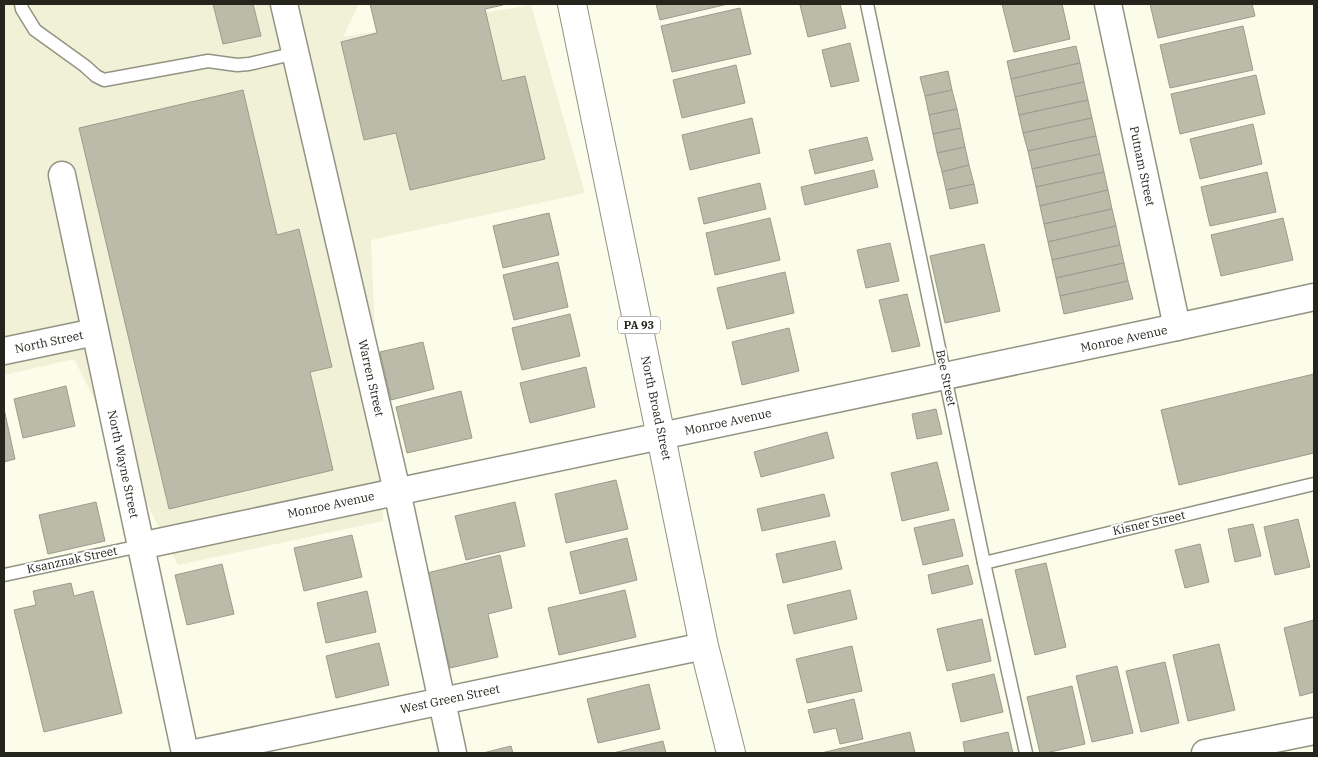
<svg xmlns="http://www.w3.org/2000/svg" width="1318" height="757" viewBox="0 0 1318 757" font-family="'IBM Plex Serif',serif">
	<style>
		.built { fill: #f0f1d7 }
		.building { fill: #bba; stroke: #9b9c8b }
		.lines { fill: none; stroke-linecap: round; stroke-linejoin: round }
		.lane-casing { stroke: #939383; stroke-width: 15 }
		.street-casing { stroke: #939383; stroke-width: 29 }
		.highway-casing { stroke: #939383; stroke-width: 30 }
		.lane { stroke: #fff; stroke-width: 12 }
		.street { stroke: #fff; stroke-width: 26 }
		.highway { stroke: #fff; stroke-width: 28 }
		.labels { text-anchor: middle; stroke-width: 4; stroke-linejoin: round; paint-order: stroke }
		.shield { fill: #fff; stroke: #666662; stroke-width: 1 }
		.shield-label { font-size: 11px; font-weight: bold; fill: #25251e }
		.street-label { font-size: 12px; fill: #25251e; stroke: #fff }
	</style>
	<rect width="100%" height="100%" fill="#fcfcea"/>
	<polygon class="built" points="4,4 359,4 343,37 531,5 585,193 371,240 383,521 178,565 74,359 4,375"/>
	<g class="building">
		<polygon points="213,4 253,4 261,36 223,44"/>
		<polygon points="370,4 503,4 503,5 485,9 502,81 525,76 545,159 410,190 396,133 364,140 341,42 377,33"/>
		<polygon points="656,4 728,4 660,20"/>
		<polygon points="806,4 840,4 846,28 808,37 800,5"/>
		<polygon points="1002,4 1062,4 1070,39 1014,52"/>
		<polygon points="1150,4 1252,4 1255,16 1158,38"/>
		<polygon points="740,8 751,54 672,72 661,26"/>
		<polygon points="1243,26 1253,70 1170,88 1160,45"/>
		<polygon points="850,43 859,81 831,87 822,50"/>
		<polygon points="1076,46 1080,63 1011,79 1007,61"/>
		<polygon points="1080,63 1084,82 1015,97 1011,79"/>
		<polygon points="736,65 745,103 682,118 673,80"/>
		<polygon points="948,71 952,90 925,96 920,77"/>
		<polygon points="1256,75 1265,114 1180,134 1171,94"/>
		<polygon points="1084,82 1088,100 1019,115 1015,97"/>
		<polygon points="243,90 277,235 299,229 332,367 310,372 333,470 169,509 79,128"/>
		<polygon points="952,90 957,109 929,115 925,96"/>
		<polygon points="1088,100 1092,118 1023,133 1019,115"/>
		<polygon points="957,109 961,128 933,134 929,115"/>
		<polygon points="752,118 760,153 690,170 682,135"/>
		<polygon points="1092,118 1096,136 1028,151 1023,133"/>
		<polygon points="1253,124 1262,164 1200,179 1190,139"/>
		<polygon points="961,128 965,147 937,153 933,134"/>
		<polygon points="1096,136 1100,154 1032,169 1028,151"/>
		<polygon points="867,137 873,160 815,174 809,150"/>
		<polygon points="965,147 969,165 942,172 937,153"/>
		<polygon points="1100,154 1104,172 1036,187 1032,169"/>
		<polygon points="969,165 974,184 946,190 942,172"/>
		<polygon points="874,170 878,187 805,205 801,187"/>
		<polygon points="1104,172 1108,190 1040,206 1036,187"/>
		<polygon points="1267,172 1276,212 1210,226 1201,187"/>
		<polygon points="760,183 766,209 704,224 698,198"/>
		<polygon points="974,184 978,203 950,209 946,190"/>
		<polygon points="1108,190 1112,209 1044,224 1040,206"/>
		<polygon points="1112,209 1116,226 1048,242 1044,224"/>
		<polygon points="549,213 559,255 503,268 493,226"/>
		<polygon points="770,218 780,260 715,275 706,233"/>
		<polygon points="1283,218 1293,260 1221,276 1211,235"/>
		<polygon points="1116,226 1120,245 1052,260 1048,242"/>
		<polygon points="890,243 899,281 866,288 857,250"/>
		<polygon points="984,244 1000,311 945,323 930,256"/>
		<polygon points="1120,245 1124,263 1056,278 1052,260"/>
		<polygon points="558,262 568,307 514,320 503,275"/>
		<polygon points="1124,263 1128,281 1060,296 1056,278"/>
		<polygon points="785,272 794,313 727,329 717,288"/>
		<polygon points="1128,281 1133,299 1064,314 1060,296"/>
		<polygon points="907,294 920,346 892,352 879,300"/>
		<polygon points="570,314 580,356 522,370 512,328"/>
		<polygon points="789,328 799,371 742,385 732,342"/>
		<polygon points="423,342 434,389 391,400 380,352"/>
		<polygon points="586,367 595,407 530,423 520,383"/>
		<polygon points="1314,374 1314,453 1179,485 1161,410"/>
		<polygon points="66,386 75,426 23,438 14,399"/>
		<polygon points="461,391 472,438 407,453 396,407"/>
		<polygon points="4,409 15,459 4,462"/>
		<polygon points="936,409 942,434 917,439 912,414"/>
		<polygon points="827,432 834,458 761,477 754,452"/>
		<polygon points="937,462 949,510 902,521 891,473"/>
		<polygon points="616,480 628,529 566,543 555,494"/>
		<polygon points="824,494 830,516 762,531 757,509"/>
		<polygon points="96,502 105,541 48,554 39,515"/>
		<polygon points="515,502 525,546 466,560 455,516"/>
		<polygon points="954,519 963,556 923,565 914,528"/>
		<polygon points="1298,519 1310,567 1275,575 1264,527"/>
		<polygon points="1253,524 1261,556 1235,562 1228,529"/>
		<polygon points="352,535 362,577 304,591 294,548"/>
		<polygon points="627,538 637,580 580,594 570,552"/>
		<polygon points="835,541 842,569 783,583 776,554"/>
		<polygon points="1200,544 1209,582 1185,588 1175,550"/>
		<polygon points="500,555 512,608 488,614 498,657 450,668 427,573"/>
		<polygon points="1046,563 1066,647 1035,655 1015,570"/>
		<polygon points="222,564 234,614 187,625 175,575"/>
		<polygon points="968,565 973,584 932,594 928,575"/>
		<polygon points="71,583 74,596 93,591 122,713 44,732 14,610 36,605 33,591"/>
		<polygon points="625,590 636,637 559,655 548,608"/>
		<polygon points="850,590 857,619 794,634 787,605"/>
		<polygon points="367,591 376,632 326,643 317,603"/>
		<polygon points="982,619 991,661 947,671 937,629"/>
		<polygon points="1314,620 1314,692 1300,696 1284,628"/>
		<polygon points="379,643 389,685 336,698 326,656"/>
		<polygon points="1219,644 1235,710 1188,721 1173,655"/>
		<polygon points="852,646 862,691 807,703 796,659"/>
		<polygon points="1165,662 1179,723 1141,732 1126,671"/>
		<polygon points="1117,666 1133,733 1092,742 1076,676"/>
		<polygon points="994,674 1003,712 961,722 952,684"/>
		<polygon points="649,684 660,729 598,743 587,699"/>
		<polygon points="1072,686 1085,744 1046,753 1040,753 1027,697"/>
		<polygon points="854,699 863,739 840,744 836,728 814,733 808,710"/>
		<polygon points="910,732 915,753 821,753"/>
		<polygon points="1008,732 1013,753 965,753 963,742"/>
		<polygon points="663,741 666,753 613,753"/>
		<polygon points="511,746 513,753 483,753"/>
	</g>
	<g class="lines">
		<defs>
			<g id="lane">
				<polyline points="21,4 22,9 35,30 85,66 96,76 104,80 208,61 237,65 249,64 296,53"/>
				<polyline points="867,4 984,563 1026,753"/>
				<polyline points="984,563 1314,484"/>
				<polyline points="4,575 140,546"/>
			</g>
			<g id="street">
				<polyline points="284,4 397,491 453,753"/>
				<polyline points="1108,4 1177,327"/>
				<polyline points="62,175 185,753"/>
				<polyline points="4,351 95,332"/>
				<polyline points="140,546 1177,327 1314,297"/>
				<polyline points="195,753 704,646"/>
				<polyline points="1205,753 1314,731"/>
			</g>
			<polyline id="highway" points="572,4 704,646 731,753"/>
		</defs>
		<use href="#lane" class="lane-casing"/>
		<use href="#street" class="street-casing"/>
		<use href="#highway" class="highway-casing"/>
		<use href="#lane" class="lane"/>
		<use href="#street" class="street"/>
		<use href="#highway" class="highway"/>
	</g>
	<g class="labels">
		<rect class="shield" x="618" y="316.5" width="42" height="17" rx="4"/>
		<g class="shield-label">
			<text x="639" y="329">PA 93</text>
		</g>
		<g class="street-label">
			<text transform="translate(1142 166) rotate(78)" y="4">Putnam Street</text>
			<text transform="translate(1124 339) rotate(-12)" y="4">Monroe Avenue</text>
			<text transform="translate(49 342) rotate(-12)" y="4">North Street</text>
			<text transform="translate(371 378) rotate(77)" y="4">Warren Street</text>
			<text transform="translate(946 378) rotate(78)" y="4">Bee Street</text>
			<text transform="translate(656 408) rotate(78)" y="4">North Broad Street</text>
			<text transform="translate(728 422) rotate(-12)" y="4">Monroe Avenue</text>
			<text transform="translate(123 464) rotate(78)" y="4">North Wayne Street</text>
			<text transform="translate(331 505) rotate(-12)" y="4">Monroe Avenue</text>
			<text transform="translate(1149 523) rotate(-13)" y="4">Kisner Street</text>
			<text transform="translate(72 560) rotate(-12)" y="4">Ksanznak Street</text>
			<text transform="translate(450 699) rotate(-12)" y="4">West Green Street</text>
		</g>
	</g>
	<rect width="1318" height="757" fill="none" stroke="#25251e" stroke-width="10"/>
</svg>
